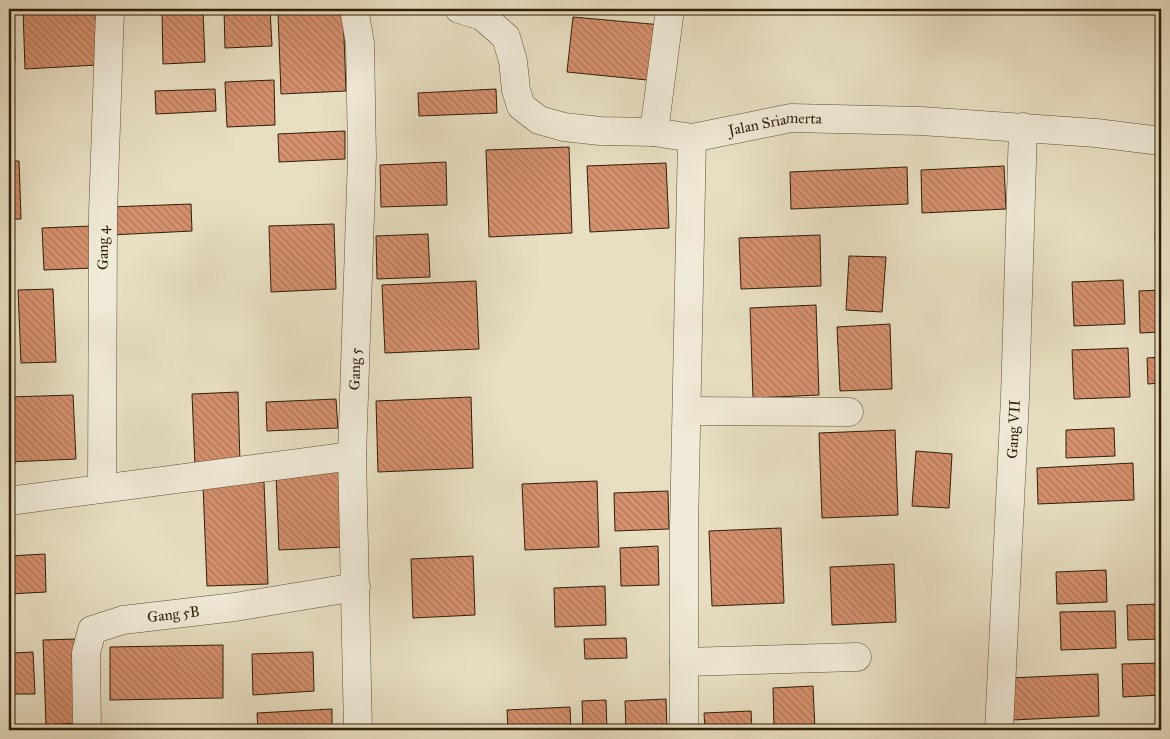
<svg xmlns="http://www.w3.org/2000/svg" width="1170" height="739" viewBox="0 0 1170 739" font-family="'IM FELL Great Primer',serif">
	<style>
		.building { fill: url(#building-back-hatch); stroke: #2f1e07 }
		.lines { fill: none; stroke-linecap: round; stroke-linejoin: round }
		.minor-casing { stroke: #5d4e36; stroke-width: 29 }
		.minor { stroke: #f0ead8; stroke-width: 28 }
		.labels { text-anchor: middle; stroke-width: 4; stroke-linejoin: round; paint-order: stroke }
		.street-label { font-size: 15px; fill: #2f1e07; stroke: #f0ead8 }
	</style>
	<defs>
		<pattern id="building-back-hatch" width="6" height="6" patternUnits="userSpaceOnUse" patternTransform="scale(1.25)"><rect width="6" height="6" fill="#d6916e"/><path d="M-1 5l2 2M0 0l6 6M5-1l2 2" fill="none" stroke="#ae7658"/></pattern>
	</defs>
	<rect width="100%" height="100%" fill="#e8dfc3"/>
	<filter id="stains"><feTurbulence type="fractalNoise" baseFrequency=".004" numOctaves="4"/><feColorMatrix values="0 0 0 0 .2 0 0 0 0 .09 0 0 0 0 .02 0 0 0 .5 -.17"/></filter>
	<radialGradient id="worn" r=".72"><stop offset=".6" stop-color="#630" stop-opacity="0"/><stop offset="1" stop-color="#630" stop-opacity=".3"/></radialGradient>
	<g class="building">
		<polygon points="23,9 95,9 97,65 25,69"/>
		<polygon points="224,9 270,9 272,46 225,48"/>
		<polygon points="343,10 346,91 281,94 278,13"/>
		<polygon points="203,11 205,62 163,64 162,13"/>
		<polygon points="573,17 662,25 657,81 567,72"/>
		<polygon points="9,31 14,31 15,61 9,61"/>
		<polygon points="274,80 275,125 227,127 225,82"/>
		<polygon points="215,89 216,111 156,114 155,91"/>
		<polygon points="496,89 497,113 419,116 418,93"/>
		<polygon points="345,131 345,159 279,162 278,134"/>
		<polygon points="569,147 572,233 489,237 486,150"/>
		<polygon points="9,161 19,161 21,219 9,219"/>
		<polygon points="446,162 447,205 381,207 380,165"/>
		<polygon points="666,163 669,228 590,232 587,166"/>
		<polygon points="1004,166 1006,209 922,213 921,170"/>
		<polygon points="907,167 908,204 791,209 790,172"/>
		<polygon points="191,204 192,231 110,235 110,207"/>
		<polygon points="334,224 336,289 271,292 269,226"/>
		<polygon points="92,226 94,268 44,270 42,228"/>
		<polygon points="1155,231 1161,231 1161,258 1156,259"/>
		<polygon points="428,234 430,277 377,279 376,236"/>
		<polygon points="820,235 821,286 741,289 739,238"/>
		<polygon points="13,244 14,265 9,266 9,245"/>
		<polygon points="849,256 886,257 882,312 846,310"/>
		<polygon points="1123,280 1125,324 1074,326 1072,282"/>
		<polygon points="476,281 479,349 385,353 382,285"/>
		<polygon points="53,289 56,362 21,363 18,290"/>
		<polygon points="1161,290 1161,332 1140,333 1139,291"/>
		<polygon points="816,305 819,395 753,398 750,308"/>
		<polygon points="890,324 892,389 840,391 837,327"/>
		<polygon points="1128,348 1130,397 1074,399 1072,350"/>
		<polygon points="1161,357 1161,383 1148,384 1147,358"/>
		<polygon points="238,392 240,464 195,466 192,394"/>
		<polygon points="73,395 76,459 9,462 9,397"/>
		<polygon points="471,397 473,468 378,472 376,401"/>
		<polygon points="336,399 338,428 267,431 266,402"/>
		<polygon points="1114,428 1115,456 1066,458 1066,430"/>
		<polygon points="895,430 898,515 822,518 819,433"/>
		<polygon points="916,451 952,454 949,508 912,506"/>
		<polygon points="1133,463 1134,500 1038,504 1037,468"/>
		<polygon points="342,471 344,547 279,550 276,474"/>
		<polygon points="597,481 599,547 525,550 522,484"/>
		<polygon points="264,482 268,584 207,586 203,485"/>
		<polygon points="668,491 669,529 615,531 614,493"/>
		<polygon points="781,528 784,603 712,606 709,531"/>
		<polygon points="658,546 659,585 621,586 620,548"/>
		<polygon points="45,554 46,592 9,594 9,556"/>
		<polygon points="473,556 475,615 413,618 411,559"/>
		<polygon points="894,564 896,622 832,625 830,567"/>
		<polygon points="1106,570 1107,602 1057,604 1056,572"/>
		<polygon points="605,586 606,625 555,627 554,588"/>
		<polygon points="1161,604 1161,639 1128,640 1127,605"/>
		<polygon points="1115,611 1116,648 1061,650 1060,612"/>
		<polygon points="626,638 627,658 585,659 584,639"/>
		<polygon points="76,639 79,723 46,725 43,640"/>
		<polygon points="223,645 223,698 110,700 110,647"/>
		<polygon points="33,652 35,694 14,694 12,653"/>
		<polygon points="313,652 314,691 253,695 252,654"/>
		<polygon points="1161,663 1161,695 1123,697 1122,664"/>
		<polygon points="1098,674 1099,716 1012,720 1010,678"/>
		<polygon points="813,686 815,730 774,730 773,688"/>
		<polygon points="666,699 667,730 626,730 625,701"/>
		<polygon points="606,700 607,730 583,730 582,701"/>
		<polygon points="570,707 571,730 508,730 507,710"/>
		<polygon points="332,709 332,730 258,730 257,713"/>
		<polygon points="751,711 752,730 705,730 704,713"/>
		<polygon points="420,727 420,730 376,730 376,728"/>
		<polygon points="480,728 480,730 437,730 437,729"/>
	</g>
	<g class="lines">
		<defs>
			<g id="minor">
				<polyline points="354,9 360,43 362,156 352,456 358,730"/>
				<path id="s1" d="M459,9L482,16L506,37L513,61L516,90L521,106L539,120L564,127L600,131L654,132L692,138L791,118L921,121L1096,133L1161,141"/>
				<polyline points="654,132 670,9"/>
				<polyline points="687,411 849,412"/>
				<path id="s2" d="M102,488L103,213L110,9"/>
				<polyline points="9,501 352,456"/>
				<polyline points="684,662 857,657"/>
				<path id="s3" d="M87,730L86,653L92,630L123,620L235,607L356,587"/>
				<polyline points="684,730 684,529 692,138"/>
				<path id="s4" d="M999,730L1015,398L1023,127"/>
			</g>
		</defs>
		<use href="#minor" class="minor-casing"/>
		<use href="#minor" class="minor"/>
	</g>
	<g class="labels">
		<g class="street-label">
			<text dy="5" stroke="none"><textPath href="#s1" startOffset="389">Jalan Sriamerta</textPath></text>
			<text dy="5" stroke="none"><textPath href="#s2" startOffset="240">Gang 4</textPath></text>
			<text transform="translate(355 369) rotate(-88)" y="5">Gang 5</text>
			<text dy="5" stroke="none"><textPath href="#s4" startOffset="301">Gang VII</textPath></text>
			<text dy="5" stroke="none"><textPath href="#s3" startOffset="184">Gang 5B</textPath></text>
		</g>
	</g>
	<rect width="1170" height="739" fill="none" stroke="#e8dfc3" stroke-width="30"/>
	<rect x="10" y="10" width="1150" height="719" fill="none" stroke="#2f1e07" stroke-width="2.5"/>
	<rect x="15" y="15" width="1140" height="709" fill="none" stroke="#2f1e07"/>
	<rect width="100%" height="100%" filter="url(#stains)"/>
	<rect width="100%" height="100%" fill="url(#worn)"/>
</svg>
